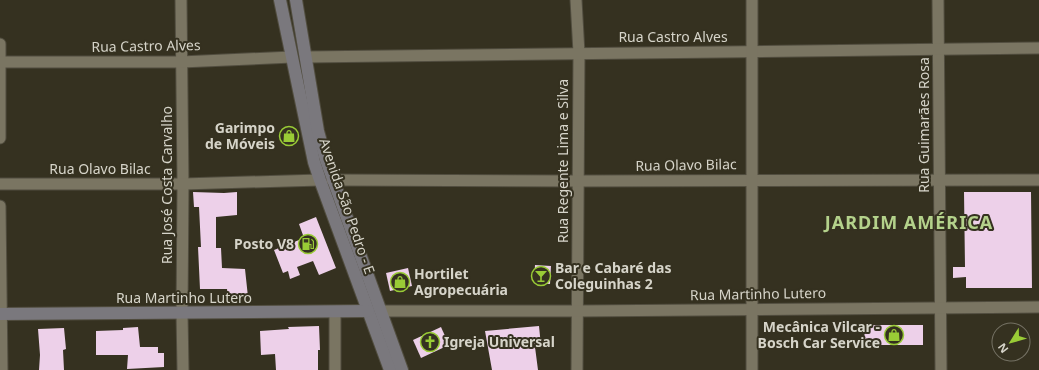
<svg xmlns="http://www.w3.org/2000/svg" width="1039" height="370" viewBox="0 0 1039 370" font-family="'Noto Sans',sans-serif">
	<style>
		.building { fill: #edd0e9 }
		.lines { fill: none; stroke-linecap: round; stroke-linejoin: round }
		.street-casing { stroke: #514d3f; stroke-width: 13 }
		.secondary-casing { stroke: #514d3f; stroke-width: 14 }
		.street { stroke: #7a7562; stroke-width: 11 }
		.secondary { stroke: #7a787d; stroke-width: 12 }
		.labels { text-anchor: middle; stroke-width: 4; stroke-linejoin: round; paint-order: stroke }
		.street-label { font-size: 14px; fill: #d6d4c9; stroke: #353120 }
		.poi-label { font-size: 14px; font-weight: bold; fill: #d6d4c9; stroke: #353120; text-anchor: end }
		.district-label { font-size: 18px; font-weight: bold; letter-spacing: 1px; fill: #b4d28b; stroke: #353120 }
	</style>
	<rect width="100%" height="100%" fill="#353120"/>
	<g class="building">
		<polygon points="193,192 224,193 237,192 237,215 216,217 216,248 221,248 222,268 245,269 248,297 228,298 227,289 200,289 198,247 201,247 199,207 194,207"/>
		<polygon points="964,192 1031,192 1032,288 966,288 966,277 953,278 953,267 965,267"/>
		<polygon points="316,217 336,268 319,275 313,261 297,267 300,275 290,279 288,271 283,273 274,250 304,238 299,224"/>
		<polygon points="535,265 551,266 550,284 534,283"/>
		<polygon points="408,268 412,286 390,291 386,273"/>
		<polygon points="864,325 923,325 923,345 865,345"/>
		<polygon points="319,326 320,350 318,350 318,370 276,370 275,354 261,355 260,331 289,329 288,327"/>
		<polygon points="539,326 541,346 535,347 538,370 492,370 485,331"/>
		<polygon points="138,327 140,347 158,347 158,353 164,353 164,367 127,369 128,355 96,355 96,331 123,330 123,328"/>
		<polygon points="441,327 449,345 421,358 413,340"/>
		<polygon points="64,328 66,349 63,350 64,370 39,370 40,355 38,329"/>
	</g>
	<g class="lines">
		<defs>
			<g id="street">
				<polyline points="181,0 183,184 182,313 183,370"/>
				<polyline points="576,0 579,53 577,370"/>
				<polyline points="938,0 941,370"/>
				<polyline points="0,44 0,138"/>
				<polyline points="306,57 1039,48"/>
				<polyline points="0,62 181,62 292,57"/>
				<polyline points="332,180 577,181 1039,180"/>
				<polyline points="0,184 183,184 320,180"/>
				<polyline points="0,206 2,370"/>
				<polyline points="381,311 577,311 1039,307"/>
				<polyline points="335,312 335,370"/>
				<polyline points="752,370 752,0"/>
			</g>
			<g id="secondary">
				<polyline points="280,0 314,162 320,180 390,370"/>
				<polyline points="296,0 318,131 326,160 402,370"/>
				<polyline points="0,314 368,311"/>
			</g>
		</defs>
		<use href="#street" class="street-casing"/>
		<use href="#secondary" class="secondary-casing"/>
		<use href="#street" class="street"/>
		<use href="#secondary" class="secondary"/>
	</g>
	<defs>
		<symbol id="shop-ring" viewBox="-11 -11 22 22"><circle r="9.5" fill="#353120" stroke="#99cb36" stroke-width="1.5"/><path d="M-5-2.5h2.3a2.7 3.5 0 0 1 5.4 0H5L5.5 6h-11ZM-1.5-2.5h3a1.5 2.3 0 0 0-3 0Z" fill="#99cb36"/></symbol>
		<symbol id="fuel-ring" viewBox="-11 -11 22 22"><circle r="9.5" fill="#353120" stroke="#99cb36" stroke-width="1.5"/><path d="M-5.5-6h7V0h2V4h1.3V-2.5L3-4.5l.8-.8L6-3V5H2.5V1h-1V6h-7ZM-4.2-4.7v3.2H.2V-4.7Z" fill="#99cb36"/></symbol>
		<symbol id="bar-ring" viewBox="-11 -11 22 22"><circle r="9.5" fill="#353120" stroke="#99cb36" stroke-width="1.5"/><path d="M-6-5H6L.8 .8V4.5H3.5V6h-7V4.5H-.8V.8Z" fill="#99cb36"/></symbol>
		<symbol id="church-ring" viewBox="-11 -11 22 22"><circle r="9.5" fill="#353120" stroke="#99cb36" stroke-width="1.5"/><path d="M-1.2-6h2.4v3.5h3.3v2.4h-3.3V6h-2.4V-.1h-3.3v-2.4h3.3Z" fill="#99cb36"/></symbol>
	</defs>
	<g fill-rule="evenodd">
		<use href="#shop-ring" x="278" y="125" width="22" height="22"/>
		<use href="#fuel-ring" x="297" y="233" width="22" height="22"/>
		<use href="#bar-ring" x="530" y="265" width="22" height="22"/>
		<use href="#shop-ring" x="389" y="271" width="22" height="22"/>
		<use href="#shop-ring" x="883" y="324" width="22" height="22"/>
		<use href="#church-ring" x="419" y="331" width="22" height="22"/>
	</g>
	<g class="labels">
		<g class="street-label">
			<text x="673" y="42">Rua Castro Alves</text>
			<text transform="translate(146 46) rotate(-1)" y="5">Rua Castro Alves</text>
			<text transform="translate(924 125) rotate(-90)" y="5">Rua Guimarães Rosa</text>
			<text transform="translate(563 161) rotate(-90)" y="5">Rua Regente Lima e Silva</text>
			<text transform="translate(686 165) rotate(-1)" y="5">Rua Olavo Bilac</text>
			<text x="100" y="174">Rua Olavo Bilac</text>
			<text transform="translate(167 185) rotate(-90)" y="5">Rua José Costa Carvalho</text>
			<text transform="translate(347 206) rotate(71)" y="5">Avenida São Pedro - E</text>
			<text transform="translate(758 294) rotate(-1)" y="5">Rua Martinho Lutero</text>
			<text x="184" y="303">Rua Martinho Lutero</text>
		</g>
		<g class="poi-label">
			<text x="275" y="133">Garimpo<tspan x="275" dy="16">de Móveis</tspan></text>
			<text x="294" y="249">Posto V8</text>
			<text x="555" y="273" text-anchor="start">Bar e Cabaré das<tspan x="555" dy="16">Coleguinhas 2</tspan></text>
			<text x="414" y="279" text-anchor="start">Hortilet<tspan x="414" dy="16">Agropecuária</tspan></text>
			<text x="880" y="332">Mecânica Vilcar -<tspan x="880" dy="16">Bosch Car Service</tspan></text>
			<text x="444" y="347" text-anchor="start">Igreja Universal</text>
		</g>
		<g class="district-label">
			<text x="909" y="229">JARDIM AMÉRICA</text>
		</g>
	</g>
	<g transform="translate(1011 342) rotate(233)"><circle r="19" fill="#353120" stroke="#757264"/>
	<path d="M0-3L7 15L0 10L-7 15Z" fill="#99cb36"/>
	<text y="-6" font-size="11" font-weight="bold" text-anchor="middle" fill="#d6d4c9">N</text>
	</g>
</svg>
